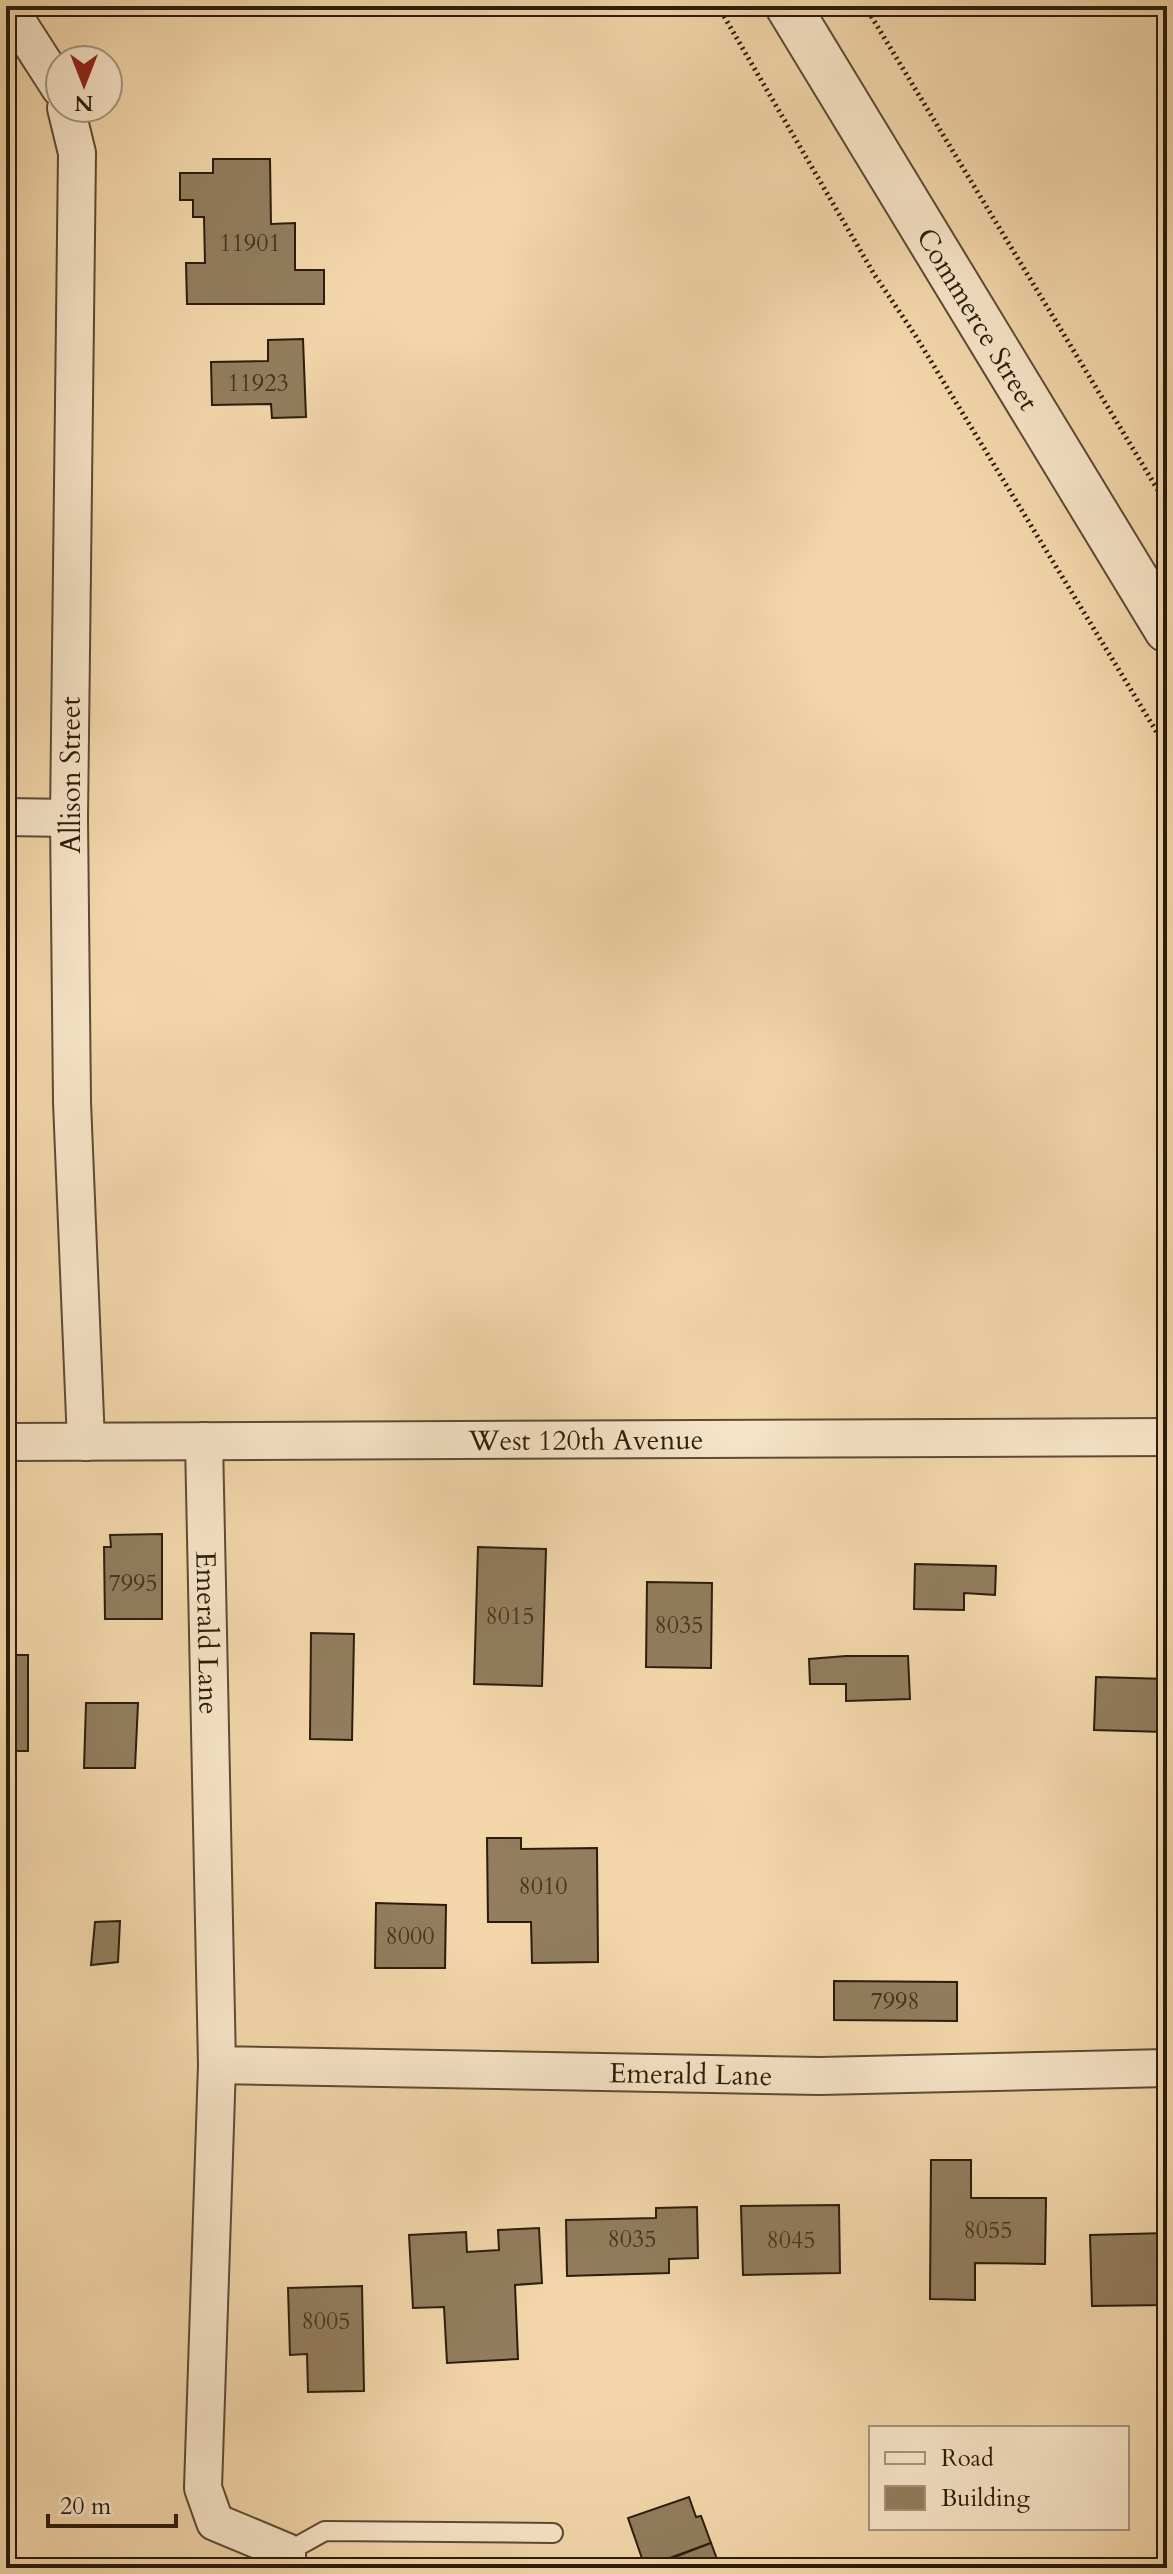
<svg xmlns="http://www.w3.org/2000/svg" width="1173" height="2574" viewBox="0 0 1173 2574" font-family="Cardo,serif">
	<rect width="100%" height="100%" fill="#f2d6aa"/>
	<filter id="stains"><feTurbulence type="fractalNoise" baseFrequency=".0025" numOctaves="4"/><feColorMatrix values="0 0 0 0 .2 0 0 0 0 .09 0 0 0 0 .02 0 0 0 .5 -.17"/></filter>
	<radialGradient id="worn" r=".72"><stop offset=".6" stop-color="#630" stop-opacity="0"/><stop offset="1" stop-color="#630" stop-opacity=".3"/></radialGradient>
	<g fill="#927d5e" stroke="#2b1d0c" stroke-width="2">
		<polygon points="213,159 270,159 271,224 295,223 295,270 324,270 324,304 187,304 186,263 205,263 204,217 193,217 193,200 180,200 180,173 213,173"/>
		<polygon points="303,339 306,417 272,418 271,404 212,405 211,362 268,361 268,340"/>
		<polygon points="162,1534 162,1619 105,1619 104,1547 111,1547 110,1535"/>
		<polygon points="478,1547 546,1549 542,1686 474,1684"/>
		<polygon points="915,1564 996,1566 995,1595 964,1593 964,1610 914,1609"/>
		<polygon points="647,1582 712,1583 711,1668 646,1667"/>
		<polygon points="311,1633 354,1634 352,1740 310,1739"/>
		<rect x="6" y="1655" width="22" height="96"/>
		<polygon points="846,1656 908,1656 910,1699 846,1701 846,1684 810,1684 809,1659"/>
		<polygon points="1096,1677 1167,1679 1165,1732 1094,1730"/>
		<polygon points="86,1703 138,1703 135,1768 84,1768"/>
		<polygon points="487,1838 521,1838 521,1849 597,1848 598,1962 532,1963 531,1922 488,1922"/>
		<polygon points="376,1903 446,1905 445,1968 375,1968"/>
		<polygon points="120,1921 118,1962 91,1965 95,1922"/>
		<polygon points="834,1981 957,1982 957,2021 834,2020"/>
		<polygon points="6,2100 8,2180 6,2180"/>
		<polygon points="931,2160 971,2160 971,2198 1046,2198 1045,2264 975,2263 975,2300 930,2299"/>
		<polygon points="839,2205 840,2273 743,2275 741,2206"/>
		<polygon points="697,2207 698,2258 669,2259 669,2273 567,2276 566,2220 656,2218 656,2208"/>
		<polygon points="539,2228 542,2283 515,2285 518,2359 447,2363 444,2307 413,2308 409,2235 466,2232 467,2252 499,2250 498,2230"/>
		<polygon points="1167,2233 1167,2305 1092,2306 1090,2235"/>
		<polygon points="362,2286 364,2391 308,2392 307,2354 290,2355 288,2288"/>
		<polygon points="689,2497 696,2517 701,2516 711,2543 645,2567 628,2518"/>
		<polygon points="711,2543 720,2567 718,2568 646,2568"/>
	</g>
	<g fill="none" stroke-linecap="round" stroke-linejoin="round">
		<g stroke="#5d4b34" stroke-width="22">
			<polyline id="service" points="287,2552 325,2531 553,2533"/>
		</g>
		<g stroke="#5d4b34" stroke-width="40">
			<g id="minor">
				<polyline points="6,25 15,18 60,88"/>
				<polyline points="66,108 77,153 69,818 72,1102 86,1442"/>
				<polyline points="6,817 69,818"/>
				<path id="s1" d="M204,1441L217,2065L820,2076L1167,2068"/>
				<path id="s2" d="M6,1442L1167,1437"/>
				<polyline points="217,2065 203,2488 215,2522 287,2552 287,2568"/>
			</g>
		</g>
		<g stroke="#5d4b34" stroke-width="48">
			<g id="tertiary">
				<path id="s3" d="M788,6L1167,630"/>
			</g>
		</g>
		<g stroke="#2b1d0c" stroke-width="5" stroke-dasharray="2 4" stroke-linecap="butt">
			<polyline points="718,6 874,274 915,335 1167,749"/>
			<polyline points="865,6 1167,505"/>
		</g>
		<use href="#service" stroke="#f7e4c8" stroke-width="18"/>
		<use href="#minor" stroke="#f7e4c8" stroke-width="36"/>
		<use href="#tertiary" stroke="#f7e4c8" stroke-width="44"/>
	</g>
	<g text-anchor="middle" stroke-width="8" stroke-linejoin="round" paint-order="stroke">
		<g font-size="24" fill="#453520">
			<text x="250" y="251">11901</text>
			<text x="258" y="391">11923</text>
			<text x="133" y="1591">7995</text>
			<text x="510" y="1624">8015</text>
			<text x="679" y="1633">8035</text>
			<text x="543" y="1894">8010</text>
			<text x="410" y="1944">8000</text>
			<text x="895" y="2009">7998</text>
			<text x="988" y="2238">8055</text>
			<text x="632" y="2247">8035</text>
			<text x="791" y="2248">8045</text>
			<text x="326" y="2329">8005</text>
		</g>
		<g font-size="28" fill="#2b1d0c" stroke="#f7e4c8">
			<text dy="10" stroke="none"><textPath href="#s3" startOffset="366">Commerce Street</textPath></text>
			<text transform="translate(70 775) rotate(-90)" y="10">Allison Street</text>
			<text dy="10" stroke="none"><textPath href="#s2" startOffset="580">West 120th Avenue</textPath></text>
			<text dy="10" stroke="none"><textPath href="#s1" startOffset="192">Emerald Lane</textPath></text>
			<text dy="10" stroke="none"><textPath href="#s1" startOffset="1098">Emerald Lane</textPath></text>
		</g>
	</g>
	<rect width="1173" height="2574" fill="none" stroke="#f2d6aa" stroke-width="32"/>
	<rect x="8" y="8" width="1157" height="2558" fill="none" stroke="#2b1d0c" stroke-width="4"/>
	<rect x="16" y="16" width="1141" height="2542" fill="none" stroke="#2b1d0c" stroke-width="2"/>
	<rect x="869" y="2426" width="260" height="104" fill="#f7e4c8" stroke="#a5947d" stroke-width="2"/>
	<rect x="885" y="2452" width="40" height="12" fill="#f7e4c8" stroke="#a5947d" stroke-width="2"/>
	<text x="941" y="2466" font-size="24" fill="#2b1d0c">Road</text>
	<rect x="885" y="2486" width="40" height="24" fill="#927d5e" stroke="#a5947d" stroke-width="2"/>
	<text x="941" y="2506" font-size="24" fill="#2b1d0c">Building</text>
	<g transform="translate(84 84) rotate(180)"><circle r="38" fill="#f7e4c8" stroke="#a5947d" stroke-width="2"/>
	<path d="M0-6L14 30L0 20L-14 30Z" fill="#8f2418"/>
	<text y="-12" font-size="22" font-weight="bold" text-anchor="middle" fill="#2b1d0c">N</text>
	</g>
	<path d="M48 2514v12h128v-12" fill="none" stroke="#2b1d0c" stroke-width="4"/>
	<text x="60" y="2514" font-size="24" fill="#2b1d0c" stroke="#f7e4c8" stroke-width="6" paint-order="stroke">20 m</text>
	<rect width="100%" height="100%" filter="url(#stains)"/>
	<rect width="100%" height="100%" fill="url(#worn)"/>
</svg>
